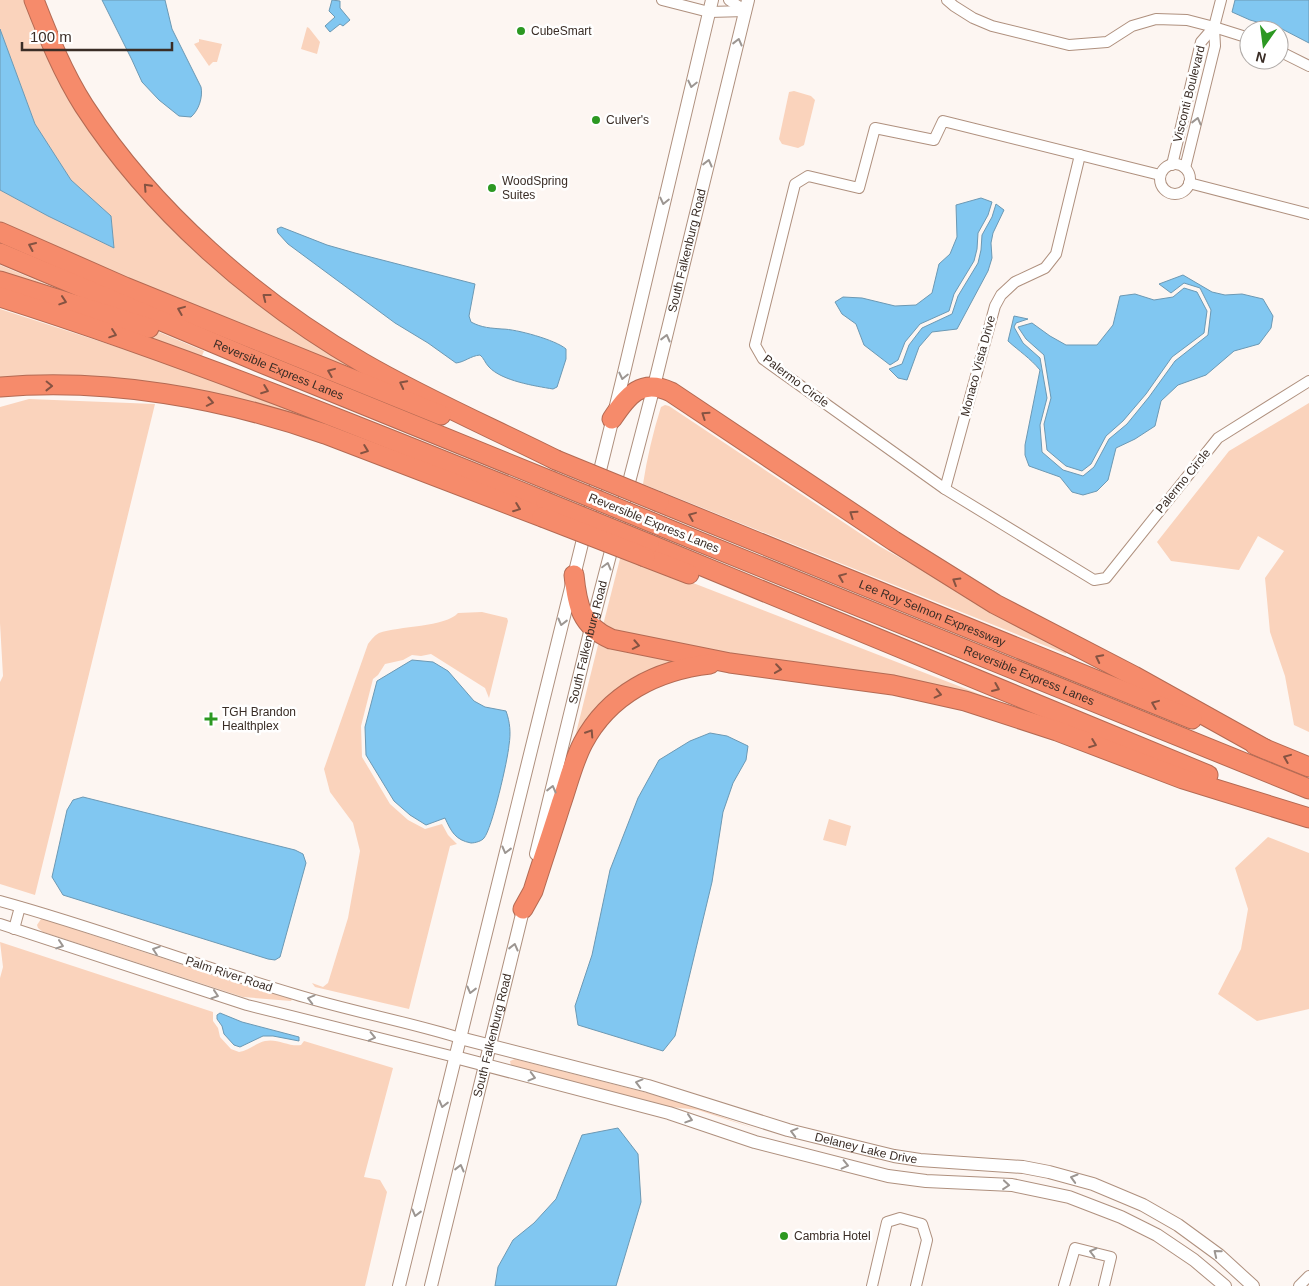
<svg xmlns="http://www.w3.org/2000/svg" width="1309" height="1286" viewBox="0 0 1309 1286" font-family="Helvetica,sans-serif">
	<rect width="100%" height="100%" fill="#fdf6f2"/>
	<g fill="#fad3bc">
		<polygon points="0,0 26,0 116,164 358,368 358,371 274,341 0,224 0,190 48,216 114,248 111,216 71,180 35,124 0,29"/>
		<polygon points="307,27 309,28 320,42 317,54 301,49"/>
		<polygon points="199,39 222,44 217,62 213,62 209,66 194,44 199,42"/>
		<polygon points="794,91 811,96 815,100 804,145 798,148 782,144 779,139 789,92"/>
		<polygon points="0,265 204,351 201,358 0,288"/>
		<polygon points="0,309 182,368 335,426 332,432 287,417 0,382"/>
		<polygon points="29,399 155,404 35,895 0,884 0,682 3,676 0,623 0,407"/>
		<polygon points="1309,403 1309,732 1294,725 1285,676 1270,632 1265,578 1284,551 1258,536 1239,570 1171,561 1157,542 1229,451"/>
		<path d="M665,405L669,406L879,546L1067,651L1066,654L643,484C647,458 653,432 661,407Z"/>
		<polygon points="621,555 1005,704 1004,707 602,629"/>
		<path d="M482,612L507,618L508,621L489,698L485,688L431,654L421,656L412,655L403,660L385,664L378,675L373,679L361,726L362,757L390,804L408,820L425,829L442,824L448,835L457,844L450,846L409,1009L315,987L312,983L323,987L328,983L348,918L360,851L353,823L330,792L324,769L368,644C371,640 375,635 379,633C398,626 446,627 458,613Z"/>
		<polygon points="600,642 691,658 649,675 568,765 598,645"/>
		<polygon points="829,819 851,826 846,846 823,840"/>
		<polygon points="1268,837 1309,853 1309,1009 1257,1021 1218,994 1241,949 1248,909 1235,868"/>
		<polygon points="41,919 47,920 231,981 292,999 291,1001 243,997 43,932 38,928 37,925"/>
		<path d="M0,942L213,1012V1021L218,1028L220,1037L231,1049L239,1052C248,1051 256,1043 265,1041C277,1038 289,1047 301,1045L304,1041L393,1068L364,1177L380,1180L387,1192L365,1286H0V978L3,967Z"/>
		<polygon points="515,1059 671,1099 759,1130 698,1110 671,1107 511,1066 510,1061"/>
	</g>
	<g fill="#81c7f1" stroke="#6c99b4">
		<path d="M102,0H165L172,29L201,87C203,97 199,110 191,117L179,116L159,100L142,82L132,60Z"/>
		<polygon points="332,0 340,1 340,8 350,20 343,26 340,24 330,32 325,26 335,17 329,11"/>
		<polygon points="1235,0 1309,0 1309,43 1282,29 1250,20 1232,12"/>
		<polygon points="0,29 35,124 71,180 111,216 114,248 48,216 0,190"/>
		<polygon points="981,198 992,202 988,215 978,233 977,249 974,261 954,294 949,311 920,324 905,342 898,360 890,365 864,345 856,324 842,314 835,302 843,297 862,298 895,306 916,305 932,293 939,264 950,254 957,237 956,205"/>
		<polygon points="996,204 1004,210 993,233 991,243 992,258 988,271 957,329 932,332 919,347 907,380 898,378 889,369 902,364 909,345 922,328 952,314 958,296 978,263 981,250 982,235 992,217"/>
		<path d="M281,227L327,245L355,253L475,284L469,316L471,322C482,328 491,328 502,329C516,329 556,340 566,349V359L557,387L553,389C535,386 502,381 489,367C485,363 484,358 480,355C470,356 465,362 456,363L428,343L395,323L288,244L278,233L277,229Z"/>
		<path d="M1183,275L1212,292L1225,295L1242,294L1263,299L1273,316L1271,328L1259,344L1234,351L1206,375L1178,385L1161,401L1155,426L1135,439L1116,448L1108,480L1097,491L1083,495L1072,492L1060,477L1029,466L1025,455V445L1040,370C1030,358 1019,351 1008,341L1014,316L1028,319L1016,323L1014,327L1023,343L1040,358L1047,398L1040,425L1042,452L1063,470L1083,476L1094,467L1109,439L1127,424L1149,397L1175,361L1208,335L1211,310L1200,288L1184,283L1171,293L1159,284Z"/>
		<polygon points="1184,288 1197,292 1207,311 1204,333 1172,357 1146,394 1123,421 1106,436 1091,464 1082,471 1066,466 1047,450 1044,424 1051,398 1044,355 1026,339 1018,327 1032,323 1050,336 1066,345 1097,345 1113,325 1120,296 1135,294 1154,300 1173,297"/>
		<path d="M412,660L433,662L448,671L474,701L485,707L506,711C510,722 511,733 509,745C508,759 492,829 484,838C482,841 475,843 471,843C455,840 451,831 445,818L426,825L410,815L394,801L366,755L365,727L377,681Z"/>
		<polygon points="710,733 727,736 748,746 746,760 733,783 723,812 712,882 675,1036 663,1051 578,1025 575,1006 592,955 610,870 638,798 659,760 690,741"/>
		<polygon points="83,797 295,850 303,854 306,863 280,957 275,960 268,959 63,895 52,877 67,810 73,800"/>
		<polygon points="220,1013 242,1022 299,1037 299,1041 273,1036 263,1036 240,1047 234,1045 224,1034 222,1026 217,1019 217,1015"/>
		<polygon points="618,1128 638,1154 641,1202 616,1286 495,1286 498,1267 513,1240 534,1223 556,1199 582,1135"/>
	</g>
	<g fill="none" stroke-linecap="round" stroke-linejoin="round">
		<g stroke="#af907e" stroke-width="12">
			<g id="minor">
				<polyline points="662,0 709,12 746,11"/>
				<polyline points="729,0 746,11"/>
				<polyline points="947,0 954,6 973,18 992,26 1069,45 1107,42 1132,26 1156,19 1187,20 1214,27 1249,38"/>
				<polyline points="1279,51 1309,66"/>
				<circle cx="1175" cy="179" r="15"/>
				<polyline points="1172,165 1201,42 1214,27"/>
				<polyline points="1185,168 1215,46 1214,27 1221,0"/>
				<polyline points="1160,175 943,121 934,140 875,128 859,188 808,176 795,184 755,345 763,359 945,489 1094,580 1106,578 1218,438 1309,381"/>
				<polyline points="1189,183 1309,214"/>
				<polyline points="945,489 995,306 1001,295 1015,282 1045,268 1056,254 1080,155"/>
				<path d="M0,901C99,928 195,965 294,994C349,1011 405,1021 460,1038"/>
				<polyline points="0,924 247,1005 455,1057"/>
				<polyline points="14,929 20,907"/>
				<polyline points="872,1286 887,1222 900,1218 922,1224 927,1240 916,1286"/>
				<polyline points="1064,1286 1075,1248 1111,1257 1104,1286"/>
				<polyline points="1299,1286 1309,1276"/>
			</g>
		</g>
		<g stroke="#af907e" stroke-width="14">
			<g id="tertiary">
				<path id="s1" d="M536,854L591,628L654,386L748,0"/>
				<path id="s2" d="M460,1038L648,1086L788,1130L894,1156L920,1160L1023,1167L1049,1172L1093,1184L1143,1205L1178,1225L1219,1255L1253,1286"/>
				<polyline points="455,1057 669,1113 755,1142 888,1176 926,1181 1012,1185 1069,1197 1121,1217 1157,1235 1194,1260 1225,1286"/>
				<polyline points="399,1286 622,381 712,0"/>
				<path id="s3" d="M431,1286L525,902"/>
			</g>
		</g>
		<g stroke="#b46a53" stroke-width="21">
			<g id="motorway">
				<path d="M34,0C48,36 63,73 84,106C153,212 255,300 363,363C425,399 492,428 556,460"/>
				<polyline points="0,232 125,287 441,415"/>
				<path id="s4" d="M0,253L259,362L551,481"/>
				<polyline points="0,281 149,328"/>
				<path d="M0,297C186,356 366,429 546,502"/>
				<path d="M0,387C109,378 222,398 325,434L542,517"/>
				<path d="M612,419C628,395 641,378 671,392L894,541L995,604L1134,676L1265,749"/>
				<path id="s5" d="M659,502L1192,719"/>
				<path id="s6" d="M663,527L1309,789"/>
				<polyline points="649,544 1208,775"/>
				<polyline points="645,557 689,574"/>
				<path d="M574,575C577,605 581,626 611,639L730,663L893,685L965,701L1057,731L1183,779L1309,818"/>
				<polyline points="1255,745 1309,767"/>
				<path d="M523,909L533,891C542,862 552,833 561,804C568,784 573,762 583,743C609,694 657,670 710,664"/>
			</g>
		</g>
		<use href="#minor" stroke="#fff" stroke-width="10"/>
		<use href="#tertiary" stroke="#fff" stroke-width="12"/>
		<use href="#motorway" stroke="#f68b6b" stroke-width="19"/>
		<g stroke="#b46a53" stroke-width="21" stroke-linecap="butt">
			<g id="motorway-bridge">
				<polyline points="556,460 659,502"/>
				<polyline points="551,481 663,527"/>
				<polyline points="546,502 649,544"/>
				<polyline points="542,517 645,557"/>
			</g>
		</g>
		<use href="#motorway-bridge" stroke="#f68b6b" stroke-width="19"/>
	</g>
	<defs><path id="oneway-chevron" d="M-2-3.5L2.5 0L-2 3.5" fill="none" stroke-width="1.6" stroke-linecap="round" stroke-linejoin="round" transform="scale(1.25)"/></defs>
	<g stroke="#9c9692">
		<use href="#oneway-chevron" transform="translate(738 42) rotate(-76)"/>
		<use href="#oneway-chevron" transform="translate(692 84) rotate(103)"/>
		<use href="#oneway-chevron" transform="translate(1197 121) rotate(-76)"/>
		<use href="#oneway-chevron" transform="translate(708 163) rotate(-76)"/>
		<use href="#oneway-chevron" transform="translate(664 201) rotate(103)"/>
		<use href="#oneway-chevron" transform="translate(666 338) rotate(-76)"/>
		<use href="#oneway-chevron" transform="translate(623 376) rotate(103)"/>
		<use href="#oneway-chevron" transform="translate(607 566) rotate(-75)"/>
		<use href="#oneway-chevron" transform="translate(562 622) rotate(104)"/>
		<use href="#oneway-chevron" transform="translate(552 789) rotate(-76)"/>
		<use href="#oneway-chevron" transform="translate(506 850) rotate(104)"/>
		<use href="#oneway-chevron" transform="translate(60 945) rotate(18)"/>
		<use href="#oneway-chevron" transform="translate(514 947) rotate(-76)"/>
		<use href="#oneway-chevron" transform="translate(156 950) rotate(-161)"/>
		<use href="#oneway-chevron" transform="translate(471 990) rotate(104)"/>
		<use href="#oneway-chevron" transform="translate(215 995) rotate(18)"/>
		<use href="#oneway-chevron" transform="translate(311 999) rotate(-165)"/>
		<use href="#oneway-chevron" transform="translate(372 1037) rotate(13)"/>
		<use href="#oneway-chevron" transform="translate(532 1077) rotate(15)"/>
		<use href="#oneway-chevron" transform="translate(639 1083) rotate(-165)"/>
		<use href="#oneway-chevron" transform="translate(443 1104) rotate(104)"/>
		<use href="#oneway-chevron" transform="translate(689 1119) rotate(18)"/>
		<use href="#oneway-chevron" transform="translate(794 1132) rotate(-165)"/>
		<use href="#oneway-chevron" transform="translate(845 1165) rotate(13)"/>
		<use href="#oneway-chevron" transform="translate(460 1168) rotate(-76)"/>
		<use href="#oneway-chevron" transform="translate(1074 1178) rotate(-164)"/>
		<use href="#oneway-chevron" transform="translate(1006 1185) rotate(5)"/>
		<use href="#oneway-chevron" transform="translate(416 1213) rotate(104)"/>
		<use href="#oneway-chevron" transform="translate(1093 1252) rotate(-166)"/>
		<use href="#oneway-chevron" transform="translate(1217 1253) rotate(-141)"/>
	</g>
	<g stroke="#855342">
		<use href="#oneway-chevron" transform="translate(147 187) rotate(-133)"/>
		<use href="#oneway-chevron" transform="translate(32 246) rotate(-156)"/>
		<use href="#oneway-chevron" transform="translate(266 297) rotate(-142)"/>
		<use href="#oneway-chevron" transform="translate(63 301) rotate(18)"/>
		<use href="#oneway-chevron" transform="translate(181 310) rotate(-158)"/>
		<use href="#oneway-chevron" transform="translate(113 334) rotate(19)"/>
		<use href="#oneway-chevron" transform="translate(331 372) rotate(-158)"/>
		<use href="#oneway-chevron" transform="translate(403 384) rotate(-153)"/>
		<use href="#oneway-chevron" transform="translate(49 386) rotate(1)"/>
		<use href="#oneway-chevron" transform="translate(265 390) rotate(21)"/>
		<use href="#oneway-chevron" transform="translate(210 402) rotate(11)"/>
		<use href="#oneway-chevron" transform="translate(705 415) rotate(-146)"/>
		<use href="#oneway-chevron" transform="translate(365 450) rotate(21)"/>
		<use href="#oneway-chevron" transform="translate(517 508) rotate(21)"/>
		<use href="#oneway-chevron" transform="translate(853 514) rotate(-146)"/>
		<use href="#oneway-chevron" transform="translate(692 516) rotate(-158)"/>
		<use href="#oneway-chevron" transform="translate(842 577) rotate(-158)"/>
		<use href="#oneway-chevron" transform="translate(956 581) rotate(-149)"/>
		<use href="#oneway-chevron" transform="translate(636 645) rotate(11)"/>
		<use href="#oneway-chevron" transform="translate(1099 658) rotate(-153)"/>
		<use href="#oneway-chevron" transform="translate(778 669) rotate(8)"/>
		<use href="#oneway-chevron" transform="translate(996 688) rotate(23)"/>
		<use href="#oneway-chevron" transform="translate(938 694) rotate(13)"/>
		<use href="#oneway-chevron" transform="translate(1155 704) rotate(-158)"/>
		<use href="#oneway-chevron" transform="translate(590 733) rotate(-57)"/>
		<use href="#oneway-chevron" transform="translate(1093 744) rotate(21)"/>
		<use href="#oneway-chevron" transform="translate(1287 758) rotate(-158)"/>
	</g>
	<g fill="#2c9822" stroke="#fff" stroke-width="2">
		<circle cx="521" cy="31" r="5"/>
		<circle cx="596" cy="120" r="5"/>
		<circle cx="492" cy="188" r="5"/>
		<path d="M208.5 711.5h5v5h5v5h-5v5h-5v-5h-5v-5h5z"/>
		<circle cx="784" cy="1236" r="5"/>
	</g>
	<g text-anchor="middle" stroke-width="5" stroke-linejoin="round" paint-order="stroke">
		<g font-size="12" fill="#3a2d26" stroke="#fff" text-anchor="start">
			<text x="531" y="35">CubeSmart</text>
			<text x="606" y="124">Culver's</text>
			<text x="502" y="185">WoodSpring<tspan x="502" dy="14">Suites</tspan></text>
			<text x="222" y="716">TGH Brandon<tspan x="222" dy="14">Healthplex</tspan></text>
			<text x="794" y="1240">Cambria Hotel</text>
		</g>
		<g font-size="12" fill="#3a2d26" stroke="#fff">
			<text transform="translate(1189 94) rotate(-76)" y="4">Visconti Boulevard</text>
			<text dy="4" stroke="none"><textPath href="#s1" startOffset="622">South Falkenburg Road</textPath></text>
			<text transform="translate(978 366) rotate(-75)" y="4">Monaco Vista Drive</text>
			<text dy="4" stroke="none"><textPath href="#s4" startOffset="302">Reversible Express Lanes</textPath></text>
			<text transform="translate(796 381) rotate(37)" y="4">Palermo Circle</text>
			<text transform="translate(1183 481) rotate(-51)" y="4">Palermo Circle</text>
			<text transform="translate(654 523) rotate(22)" y="4">Reversible Express Lanes</text>
			<text dy="4" stroke="none"><textPath href="#s5" startOffset="295">Lee Roy Selmon Expressway</textPath></text>
			<text dy="4" stroke="none"><textPath href="#s1" startOffset="218">South Falkenburg Road</textPath></text>
			<text dy="4" stroke="none"><textPath href="#s6" startOffset="395">Reversible Express Lanes</textPath></text>
			<text transform="translate(229 974) rotate(18)" y="4">Palm River Road</text>
			<text dy="4" stroke="none"><textPath href="#s3" startOffset="258">South Falkenburg Road</textPath></text>
			<text dy="4" stroke="none"><textPath href="#s2" startOffset="421">Delaney Lake Drive</textPath></text>
		</g>
	</g>
	<g transform="translate(1264 45) rotate(194)"><circle r="24" fill="#ffffff" stroke="#b0aba8"/>
	<path d="M0-4L9 19L0 12L-9 19Z" fill="#2c9822"/>
	<text y="-8" font-size="14" font-weight="bold" text-anchor="middle" fill="#3a2d26">N</text>
	</g>
	<path d="M22 42v8h150v-8" fill="none" stroke="#3a2d26" stroke-width="2.5"/>
	<text x="30" y="42" font-size="15" fill="#3a2d26" stroke="#ffffff" stroke-width="4" paint-order="stroke">100 m</text>
</svg>
